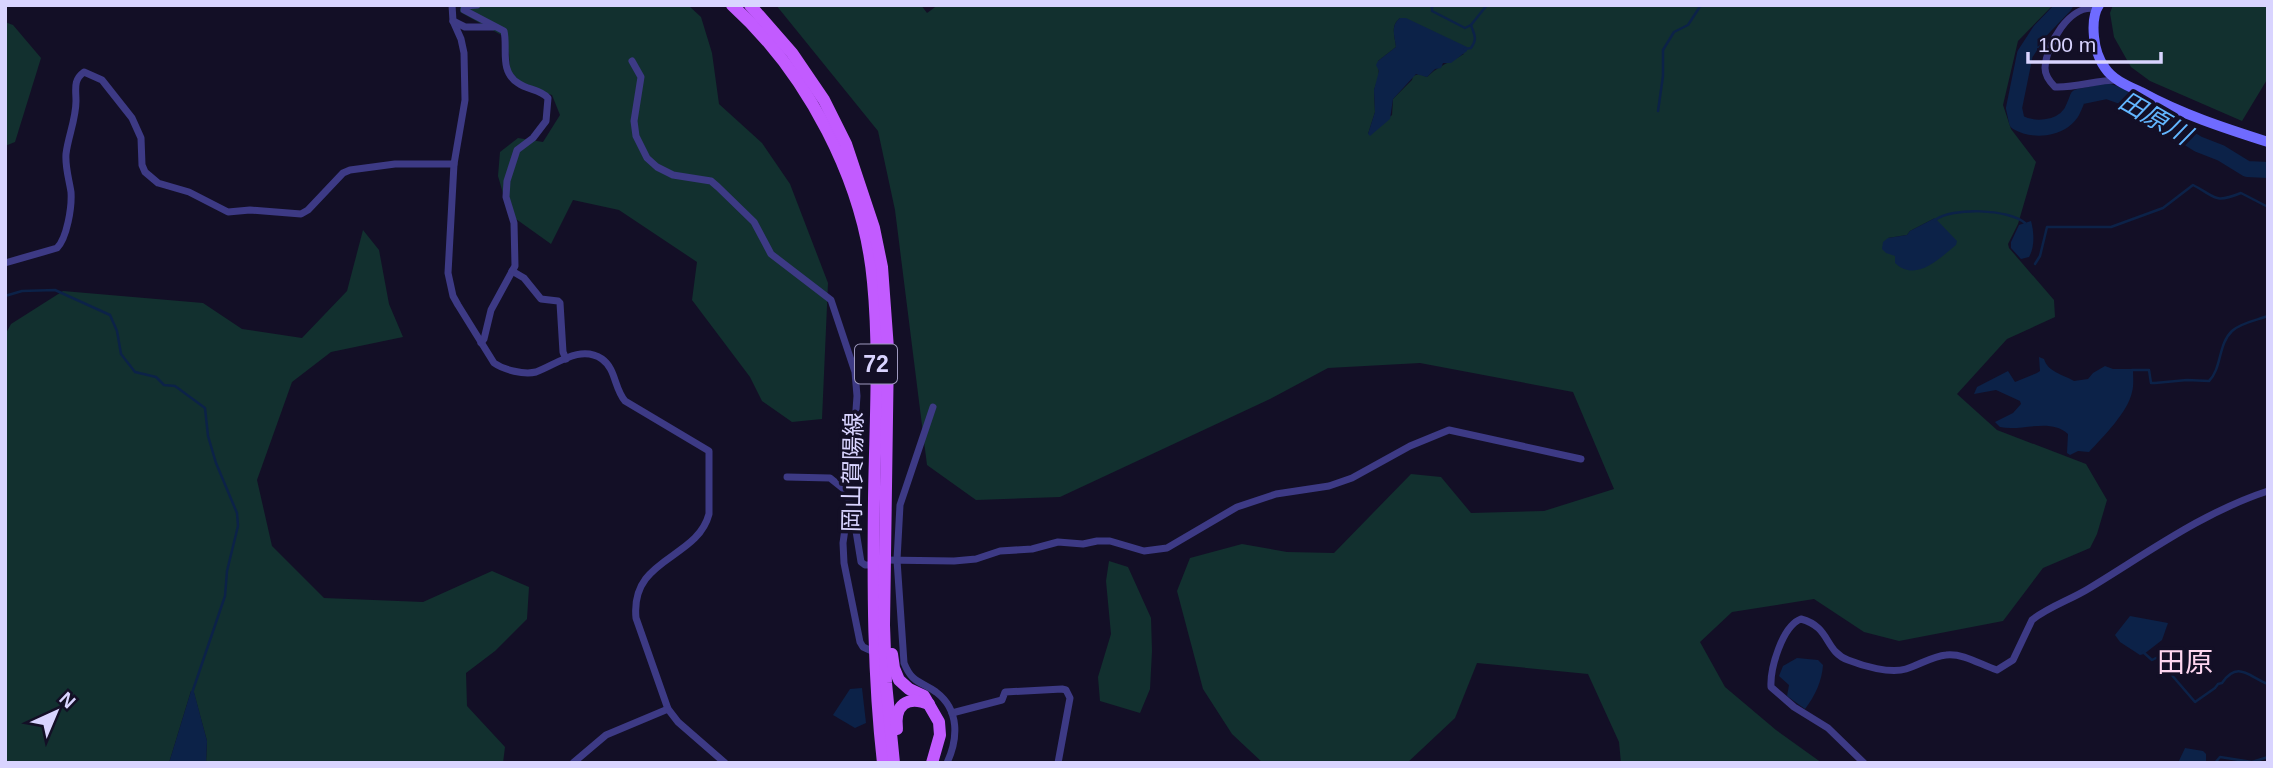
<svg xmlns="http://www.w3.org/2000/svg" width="2273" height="768" viewBox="0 0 2273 768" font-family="Arial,'Noto Sans JP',sans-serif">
	<rect width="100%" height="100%" fill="#130f26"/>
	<g fill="#12302f" fill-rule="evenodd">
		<polygon points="460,5 688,5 701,17 712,53 719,104 762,143 790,184 828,283 822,419 792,422 762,401 750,377 692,300 697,262 619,210 573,200 551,244 509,214 498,176 500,152 518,138 543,142 560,115 552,95 525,87 510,71 509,54 503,36 460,12"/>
		<path d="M776,5H921L927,13L938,5H2053L2018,41L2003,105L2011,129L2036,162L2018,224L2008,244L2009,248L2054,300L2055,317L2007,339L1957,394L1997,430L2086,464L2107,500L2097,534L2090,548L2043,568L2003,621L1899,641L1864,632L1814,599L1732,612L1700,642L1725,687L1776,730L1822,763H1621L1619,742L1588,674L1477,663L1455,718L1407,763H1263L1232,734L1203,689L1177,591L1190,558L1242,544L1287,552L1334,553L1411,474L1441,477L1471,513L1544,511L1614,489L1573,392L1420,363L1328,368L1270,399L1060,497L976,500L927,465L895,210L878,131ZM1400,18L1464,54C1449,63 1441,64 1427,77L1419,74L1413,76L1412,80L1393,99L1392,115L1368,134L1375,112L1374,90L1379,76L1378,61L1396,47C1395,36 1390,26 1400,18ZM1935,218L1896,259L1888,238L1907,235L1910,231Z"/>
		<polygon points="2113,5 2268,5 2268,78 2242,121 2150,81 2131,67 2114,37 2110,13"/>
		<polygon points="5,22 13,25 41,58 15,142 5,146"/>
		<polygon points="363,230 379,250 389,304 403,337 331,352 292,382 257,480 272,546 324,598 423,602 492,571 529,587 527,619 495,651 466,673 467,706 505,747 503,763 206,763 207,741 194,693 191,691 169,763 5,763 5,335 11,324 63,291 203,303 242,329 302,338 347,291"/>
		<polygon points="1109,561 1128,567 1151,618 1152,651 1150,689 1140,713 1100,701 1098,677 1111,634 1106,581"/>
	</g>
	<g fill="#0c2248">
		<path d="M1400,18H1406L1467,47V51L1451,63H1443L1441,68L1435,69L1427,77L1416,74L1393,99L1390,119L1370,136L1368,134L1375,112L1374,90L1379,71L1376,65L1378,61L1396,47C1395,36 1390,26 1400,18Z"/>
		<path d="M1935,218L1957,241L1956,245C1940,258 1916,283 1895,263V256L1886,253L1882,249L1883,242L1888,238L1907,235L1910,231Z"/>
		<path d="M2031,221C2034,232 2035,247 2029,257L2021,259L2011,248V242L2019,225Z"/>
		<path d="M2039,357L2044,359C2048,372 2062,374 2074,381L2088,379L2093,373L2105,366L2113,369H2133C2133,377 2134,385 2132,392C2128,412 2103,437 2089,452L2078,451L2070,455L2067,453L2068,434C2050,417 2022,432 2000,427L1995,422L2013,413L2021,404L2020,401L1996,390L1974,394L1977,387L2008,371L2015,382L2037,373L2040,371Z"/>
		<polygon points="2130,616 2168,623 2162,640 2144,654 2140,655 2120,642 2115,635"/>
		<path d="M1797,658L1818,660L1823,665C1822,681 1815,696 1805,709L1787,696L1789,685L1779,676L1783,666Z"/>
		<polygon points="862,688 866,723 855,728 833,715 850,689"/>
		<polygon points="191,691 194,692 207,741 206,763 169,763"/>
		<polygon points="2185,748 2203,751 2206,754 2206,763 2178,763"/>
	</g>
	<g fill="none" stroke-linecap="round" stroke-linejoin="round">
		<g stroke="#0c2248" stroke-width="2.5">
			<polyline points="1432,5 1432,11 1465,28 1471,25"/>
			<path d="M1465,49L1471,48C1478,38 1474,35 1471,25L1487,5"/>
			<polyline points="1658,111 1663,76 1663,50 1674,32 1688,25 1701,5"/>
			<path d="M1935,220C1952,207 2009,209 2025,223"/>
			<path d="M2035,264L2040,256L2047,227H2111L2163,208L2193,185C2217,197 2213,204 2241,193L2268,207"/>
			<polyline points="5,296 22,291 55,290 110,315 117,331 121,354 135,372 156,377 164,385 175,386 205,408 208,436 216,463 237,513 238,526 227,571 225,596 192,693"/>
			<path d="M2132,370H2149L2151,383H2155L2187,380L2209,381C2222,368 2218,344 2232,331C2240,323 2257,320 2268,316"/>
			<path d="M2143,652L2152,660L2166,653L2167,654L2164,666L2195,702L2215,688L2218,684L2222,683C2238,660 2249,677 2268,684"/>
			<polyline points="2215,763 2220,757 2252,762 2268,757"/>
		</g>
		<path stroke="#0c2248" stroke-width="16" d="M2065,5L2040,31L2025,54L2014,108L2017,122C2033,131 2059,130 2071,113C2074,108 2076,102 2078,97L2107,91L2124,97L2143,112L2163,122L2198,144L2221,153L2247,169L2268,170"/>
		<g stroke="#3d3a85" stroke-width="7">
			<path d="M452,5L453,21L461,39L464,53L465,100L454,164L448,273L453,296L458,305L494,363C504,370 524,375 536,372C556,365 580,344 602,359C616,369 614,388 625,401L709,451V514C697,560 630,557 636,618L668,709L678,722L725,763"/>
			<path d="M477,5L465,6L464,10L504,31C508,48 499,71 518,83C527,90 540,89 548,98L546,121L533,138L517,150L507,181L506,197L514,223L515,266L491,310L484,339L481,343"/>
			<path d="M2095,6L2096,9C2070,3 2046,45 2045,68C2045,76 2050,82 2055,87C2076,88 2096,80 2117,80"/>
			<polyline points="453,21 465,27 493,27"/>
			<polyline points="632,61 641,77 634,121 636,136 647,158 657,167 673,175 711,181 718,187 754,222 771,254 831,300 855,372 857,396 850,494 843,543 844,563 860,642 863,647 874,652"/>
			<path d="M5,263L57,248C67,238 72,207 71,192C69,179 65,167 66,154C68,137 76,119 76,101C76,89 73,80 84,72L102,80L132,118L141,138L142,165L145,172L158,183L189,192L228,212L250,210L301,214L308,210L343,173L350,170L395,164H454"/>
			<polyline points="512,271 524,278 541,299 558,301 560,303 563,352 566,359"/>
			<path d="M933,407L900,505L897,560L904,663C912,683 920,681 936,692C960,710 958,739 947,763"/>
			<polyline points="787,477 830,478 850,494 861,562 865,565 873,565"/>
			<polyline points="884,560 954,561 976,559 1000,551 1032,549 1058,542 1083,544 1097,541 1110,541 1144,551 1167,548 1237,507 1276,494 1329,486 1352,478 1410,446 1449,430 1581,459"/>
			<polyline points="952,713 1002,700 1005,692 1062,689 1066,690 1070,698 1058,763"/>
			<polyline points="573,763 606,735 668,709"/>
			<path d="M1864,763L1828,728L1794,707L1771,687C1770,669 1782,626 1801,619C1831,627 1824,651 1848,660C1863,666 1890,674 1906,669C1919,665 1933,656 1946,655C1964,653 1981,665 1997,670L2013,660L2032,620C2048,607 2070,600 2088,589C2146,554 2203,512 2268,491"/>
		</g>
		<path stroke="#6f6bff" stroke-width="10" d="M2099,5C2093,14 2093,27 2094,37C2095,47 2099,60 2105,68C2113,80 2128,86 2141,92C2181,114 2224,128 2268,142"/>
		<g stroke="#c25bff" stroke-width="12">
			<path d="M732,5C807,73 864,181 873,282C880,354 875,427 874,499C873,587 873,675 883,763"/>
			<polyline points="750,5 792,53 824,100 846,144 874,228 882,267 888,349 884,625 886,683 894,763"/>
			<polyline points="892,654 894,668 899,680 909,689 924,696 939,722 940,735 932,763"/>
			<path d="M897,729C894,705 907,695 929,704"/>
		</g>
	</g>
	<g text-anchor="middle" stroke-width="7" stroke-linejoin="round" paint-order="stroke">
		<rect fill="#130f26" stroke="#9e99be" stroke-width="2" x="855" y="344.5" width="42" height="39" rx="5"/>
		<g font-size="23" font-weight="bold" fill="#d9d4ff">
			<text x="876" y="372">72</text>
		</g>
		<g font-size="24" fill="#d9d4ff" stroke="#130f26">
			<text transform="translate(853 472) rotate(-89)" y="8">岡山賀陽線</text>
		</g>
		<g font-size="26" font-style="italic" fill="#62b6ff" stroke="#130f26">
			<text transform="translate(2155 118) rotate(30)" y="9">田原川</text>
		</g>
		<g font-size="28" fill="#ffd6f0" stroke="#130f26">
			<text x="2185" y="672">田原</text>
		</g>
	</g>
	<rect width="2273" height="768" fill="none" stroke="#d9d4ff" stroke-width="14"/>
	<g transform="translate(56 712) rotate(44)" stroke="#130f26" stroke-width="5" paint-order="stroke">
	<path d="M0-5L12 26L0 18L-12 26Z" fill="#d9d4ff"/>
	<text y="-10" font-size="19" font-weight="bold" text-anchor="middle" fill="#d9d4ff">N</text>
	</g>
	<path d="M2028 52v10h133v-10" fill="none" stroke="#d9d4ff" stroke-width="3.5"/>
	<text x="2038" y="52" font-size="21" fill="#d9d4ff" stroke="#130f26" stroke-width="5" paint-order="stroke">100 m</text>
</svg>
